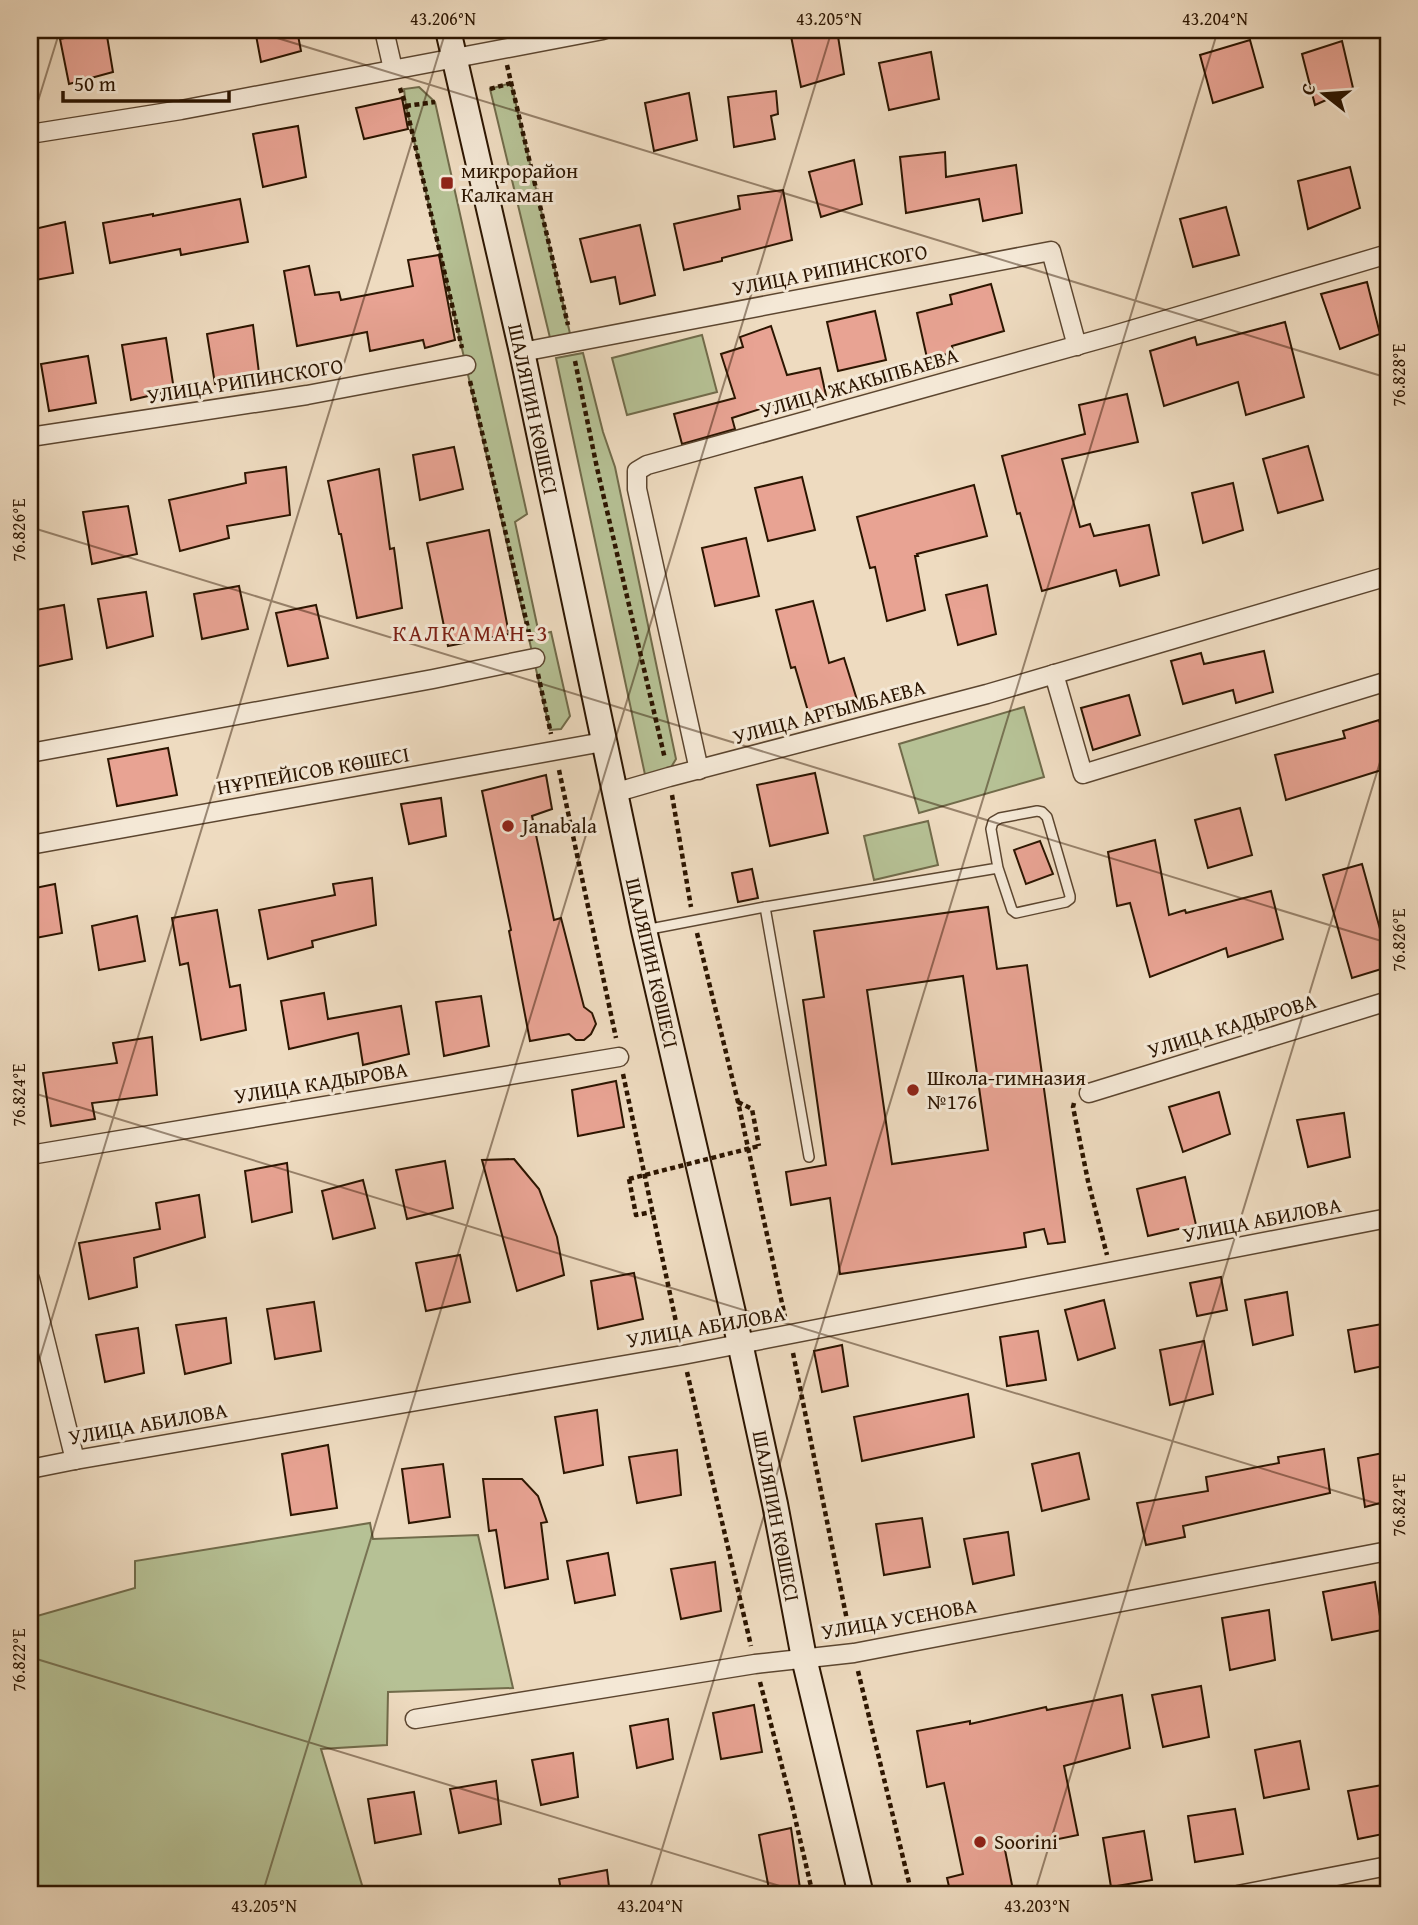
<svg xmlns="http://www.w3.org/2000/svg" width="1418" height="1925" viewBox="0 0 1418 1925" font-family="'Gentium Book Plus',serif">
	<rect width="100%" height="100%" fill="#eedbc0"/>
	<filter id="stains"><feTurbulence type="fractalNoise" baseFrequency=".00286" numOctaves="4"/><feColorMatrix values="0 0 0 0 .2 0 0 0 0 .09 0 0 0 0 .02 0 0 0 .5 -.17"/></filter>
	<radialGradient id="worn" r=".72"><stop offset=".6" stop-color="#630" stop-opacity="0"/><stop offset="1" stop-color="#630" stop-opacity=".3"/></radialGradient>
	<g fill="#b6c195" stroke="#716b4a" stroke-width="2">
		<polygon points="511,83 572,342 552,346 490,89"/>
		<polygon points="419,87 435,102 527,514 515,522 539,634 551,632 570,716 561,729 550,730 406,106 404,89"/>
		<polygon points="702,335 717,392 627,415 612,358"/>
		<polygon points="583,353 603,432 615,467 676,759 664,779 647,784 556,358"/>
		<polygon points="1024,707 1044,777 919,813 899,744"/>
		<polygon points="928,821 938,865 874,880 864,836"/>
		<polygon points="370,1523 373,1539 478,1535 513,1688 388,1692 387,1745 321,1749 365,1895 30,1895 30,1618 135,1588 135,1561"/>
	</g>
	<g fill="#e8a393" stroke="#2c1500" stroke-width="2" fill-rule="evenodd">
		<polygon points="100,30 106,30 113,72 69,84 60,39"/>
		<polygon points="255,30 297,30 301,51 261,62"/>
		<polygon points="821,30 837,30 844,74 801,87 791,36"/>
		<polygon points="1250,40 1263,87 1213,103 1200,55"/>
		<polygon points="1342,41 1353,88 1315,105 1302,54"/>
		<polygon points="931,52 939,99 889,110 879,63"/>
		<polygon points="776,91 778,114 771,116 775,139 734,147 728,97"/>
		<polygon points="689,93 697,140 654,151 645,103"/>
		<polygon points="402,98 408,129 364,139 356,108"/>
		<polygon points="298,126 306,177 263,187 253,134"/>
		<polygon points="945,152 946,177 1016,165 1022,213 983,221 979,199 906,213 900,157"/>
		<polygon points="854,160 862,204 821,217 809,172"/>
		<polygon points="1350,167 1360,208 1308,229 1298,181"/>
		<polygon points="783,190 792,240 722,258 722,261 684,270 674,224 740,209 738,196"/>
		<polygon points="240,199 248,242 181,255 180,249 110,263 103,223 153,214 153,216"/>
		<polygon points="1226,207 1239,255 1193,267 1180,219"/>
		<polygon points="65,222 73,273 30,281 30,230"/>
		<polygon points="640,225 655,295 620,304 615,277 591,282 580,239"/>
		<polygon points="439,255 455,340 425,348 423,340 370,351 367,332 297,346 284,271 309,266 315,295 339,292 341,300 413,286 408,260"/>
		<polygon points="1367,282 1380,334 1340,349 1321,294"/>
		<polygon points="991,284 1004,331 952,346 953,353 927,358 917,313 952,304 950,295"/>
		<polygon points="875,311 886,360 838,371 827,322"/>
		<polygon points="1285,322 1304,397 1246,415 1238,382 1164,406 1150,351 1195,337 1197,345"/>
		<polygon points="253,325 259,373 215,384 207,334"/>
		<polygon points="771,326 787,375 820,368 827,400 801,406 798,397 732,418 735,429 682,444 674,414 735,398 721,354 743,347 740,337"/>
		<polygon points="166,338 174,390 131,400 122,345"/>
		<polygon points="88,356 96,403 49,411 41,364"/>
		<polygon points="1127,394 1138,442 1062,459 1080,527 1090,524 1094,536 1149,525 1159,575 1120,586 1116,570 1042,591 1020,513 1017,514 1002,456 1085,434 1079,405"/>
		<polygon points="1308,446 1323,500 1278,513 1263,459"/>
		<polygon points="454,447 463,489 420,500 413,455"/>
		<polygon points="286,467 290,515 227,526 229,538 180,551 169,500 246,483 245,473"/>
		<polygon points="379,469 390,549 394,548 402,608 357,618 341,534 339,534 328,481"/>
		<polygon points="802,477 815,530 768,541 755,488"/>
		<polygon points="1233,483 1243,530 1203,543 1192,493"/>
		<polygon points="974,485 987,536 917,554 918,556 915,556 925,610 887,621 875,567 870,568 857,517"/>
		<polygon points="128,506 137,554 92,564 83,512"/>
		<polygon points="489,530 509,634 448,646 427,543"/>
		<polygon points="746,538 759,596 715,606 702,548"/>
		<polygon points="987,585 996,634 958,645 946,595"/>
		<polygon points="239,586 248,629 202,639 194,594"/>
		<polygon points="146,592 153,636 107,648 98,599"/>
		<polygon points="813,601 829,663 844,658 858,703 810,718 795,667 791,668 776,610"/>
		<polygon points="64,605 72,659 30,668 30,611"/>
		<polygon points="316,605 328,658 288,666 276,613"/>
		<polygon points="1264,651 1273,692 1236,703 1233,690 1183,704 1171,661 1201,653 1204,664"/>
		<polygon points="1129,695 1140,735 1093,750 1081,708"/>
		<polygon points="1379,720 1388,754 1388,768 1286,800 1275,755 1345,738 1343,731"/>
		<polygon points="168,748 177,795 117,806 108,759"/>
		<polygon points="815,773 828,833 770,846 757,785"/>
		<polygon points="546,775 552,809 532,816 554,920 561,918 584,1007 592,1013 596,1024 591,1034 584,1040 576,1040 569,1034 530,1041 509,931 511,930 482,791"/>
		<polygon points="441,798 446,836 409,844 401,804"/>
		<polygon points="1240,808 1252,855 1208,868 1195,820"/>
		<polygon points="1155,840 1169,915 1185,910 1186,913 1271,891 1283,939 1228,957 1226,948 1150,977 1130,903 1117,906 1108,852"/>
		<polygon points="1040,841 1053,874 1026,884 1014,850"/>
		<polygon points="1362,864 1388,958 1388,967 1352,978 1323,875"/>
		<polygon points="752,869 758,898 738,902 732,873"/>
		<polygon points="372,878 376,925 312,941 313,947 268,959 259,910 335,895 333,884"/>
		<polygon points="55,884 62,933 30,939 30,889"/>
		<path d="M988,907L997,969L1027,965L1065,1242L1048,1244L1044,1229L1024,1233L1026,1247L840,1274L830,1198L791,1205L786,1172L826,1165L803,1000L824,997L814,931ZM963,976L988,1150L892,1164L867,990Z"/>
		<polygon points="217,910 230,987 240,985 246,1030 201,1040 188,963 180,965 172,918"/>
		<polygon points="137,916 145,961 99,970 92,926"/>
		<polygon points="324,993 328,1019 401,1006 409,1054 363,1065 358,1033 289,1049 281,1001"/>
		<polygon points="481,996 489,1046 444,1056 436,1002"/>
		<polygon points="152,1037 157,1095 92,1103 95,1119 51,1126 43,1073 117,1063 113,1043"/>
		<polygon points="616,1081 624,1127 578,1136 572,1090"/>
		<polygon points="1219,1092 1230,1134 1183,1152 1169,1107"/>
		<polygon points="1344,1113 1350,1157 1308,1167 1297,1120"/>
		<polygon points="514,1159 539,1189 557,1237 564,1275 517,1291 482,1160"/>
		<polygon points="445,1161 453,1208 407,1219 396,1170"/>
		<polygon points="287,1163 292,1212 252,1222 245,1171"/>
		<polygon points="1185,1177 1196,1225 1148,1236 1137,1189"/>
		<polygon points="363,1180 375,1228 333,1239 322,1191"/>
		<polygon points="199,1195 205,1237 134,1258 137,1287 89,1299 79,1243 160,1229 156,1203"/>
		<polygon points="460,1255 470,1302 426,1311 416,1263"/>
		<polygon points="634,1273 643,1319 598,1329 591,1281"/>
		<polygon points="1221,1277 1227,1310 1197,1316 1190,1283"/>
		<polygon points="1287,1292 1293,1335 1253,1345 1245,1300"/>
		<polygon points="1104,1300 1115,1348 1078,1360 1065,1310"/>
		<polygon points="314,1302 321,1351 275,1359 267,1309"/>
		<polygon points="226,1318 231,1363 185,1374 176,1325"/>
		<polygon points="1388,1323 1388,1365 1355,1372 1348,1330"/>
		<polygon points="138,1328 144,1373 105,1382 96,1335"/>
		<polygon points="1038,1331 1046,1380 1007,1386 1000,1337"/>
		<polygon points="1204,1341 1213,1394 1170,1405 1160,1350"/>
		<polygon points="842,1345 848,1386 822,1392 814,1351"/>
		<polygon points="968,1394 974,1437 862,1461 854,1417"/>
		<polygon points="597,1410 603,1465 564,1473 555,1417"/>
		<polygon points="328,1445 337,1508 291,1515 282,1454"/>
		<polygon points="1324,1449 1330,1493 1183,1526 1185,1537 1146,1545 1137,1503 1208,1491 1206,1477 1279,1463 1278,1457"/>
		<polygon points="677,1450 681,1495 637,1503 629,1457"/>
		<polygon points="1388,1452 1388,1501 1365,1507 1358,1458"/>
		<polygon points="1079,1453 1089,1499 1042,1511 1032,1464"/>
		<polygon points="443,1464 450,1517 409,1523 402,1469"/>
		<polygon points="483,1479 522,1479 538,1496 547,1522 541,1523 548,1579 505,1588 496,1530 489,1531"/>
		<polygon points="922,1518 930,1567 884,1575 876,1524"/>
		<polygon points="1008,1532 1014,1575 973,1584 964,1539"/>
		<polygon points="608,1553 615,1595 575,1603 567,1561"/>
		<polygon points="715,1562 721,1611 681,1619 671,1569"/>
		<polygon points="1375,1582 1382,1630 1332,1640 1323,1592"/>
		<polygon points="1269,1610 1275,1660 1230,1670 1222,1618"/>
		<polygon points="1201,1686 1209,1737 1163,1747 1152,1695"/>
		<polygon points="1122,1695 1130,1748 1064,1766 1078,1835 1005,1850 1014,1895 951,1895 947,1878 963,1874 944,1783 927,1787 917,1731 970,1721 970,1724 1046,1707 1047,1710"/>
		<polygon points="754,1705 762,1752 721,1759 713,1713"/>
		<polygon points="668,1719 673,1759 637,1768 630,1726"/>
		<polygon points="1300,1741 1309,1789 1264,1798 1255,1750"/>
		<polygon points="573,1753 578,1797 541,1805 532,1760"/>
		<polygon points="496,1781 501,1824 459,1833 450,1789"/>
		<polygon points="1388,1784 1388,1833 1358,1839 1348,1791"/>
		<polygon points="414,1792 421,1834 375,1843 368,1799"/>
		<polygon points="1235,1809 1243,1854 1195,1862 1188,1816"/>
		<polygon points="791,1828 801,1895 770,1895 759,1835"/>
		<polygon points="1144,1831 1152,1880 1111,1887 1103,1838"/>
		<polygon points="607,1870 610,1895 562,1895 559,1879"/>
	</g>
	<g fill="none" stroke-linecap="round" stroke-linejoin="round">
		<g stroke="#5c4630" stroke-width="12">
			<g id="lane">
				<polyline points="765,907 809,1157"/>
				<polyline points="645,930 765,907 998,868 1012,910 1016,913 1066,902 1070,899 1070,896 1047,817 1042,812 1037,811 1000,818 993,822 991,829 998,868"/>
			</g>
		</g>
		<g stroke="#5c4630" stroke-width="21">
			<g id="street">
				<polyline points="384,30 393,69"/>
				<polyline points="30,134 181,110 603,30"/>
				<polyline points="522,352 1051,251 1077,346"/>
				<polyline points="30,437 307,395 466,365"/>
				<polyline points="1054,674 1083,774 1388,681"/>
				<polyline points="30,753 433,679 535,658"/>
				<polyline points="699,770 637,489 637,471 647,465 1111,336 1388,254"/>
				<polyline points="614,793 669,777 987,694 1388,576"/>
				<polyline points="30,845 603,742"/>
				<polyline points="1089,1093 1388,1001"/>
				<polyline points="30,1155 619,1057"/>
				<polyline points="30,1279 75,1460"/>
				<polyline points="30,1469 75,1460 683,1355 1388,1218"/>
				<polyline points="415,1719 755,1664 854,1653 1388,1551"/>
				<polyline points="1238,1895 1388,1866"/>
			</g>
		</g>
		<g stroke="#2c1500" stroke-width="28">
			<polyline id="secondary" points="448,30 522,352 644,930 740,1343 775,1504 804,1658 861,1895"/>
		</g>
		<g stroke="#2c1500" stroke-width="4.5" stroke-dasharray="5 3.5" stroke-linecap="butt">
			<polyline points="507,65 568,325"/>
			<polyline points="400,88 406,106 462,348"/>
			<polyline points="490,89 511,83"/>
			<polyline points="406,106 435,102"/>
			<polyline points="575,361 597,468 665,759"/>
			<polyline points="470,381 531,641"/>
			<polyline points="538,674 551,734"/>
			<polyline points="559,770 616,1038"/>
			<polyline points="672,795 691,907"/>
			<polyline points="697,933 738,1102 785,1317"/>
			<polyline points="623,1074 679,1336"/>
			<polyline points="738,1102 752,1109 759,1146"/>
			<polyline points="1074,1103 1073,1107 1088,1181 1107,1255"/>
			<polyline points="629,1179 636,1215 652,1212"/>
			<polyline points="793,1353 850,1635"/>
			<polyline points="687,1372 751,1646"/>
			<polyline points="858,1671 912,1895"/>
			<polyline points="760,1682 792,1805 813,1895"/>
		</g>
		<use href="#lane" stroke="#f4e8d6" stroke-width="9"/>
		<use href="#street" stroke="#f4e8d6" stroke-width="18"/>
		<use href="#secondary" stroke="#f4e8d6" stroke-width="24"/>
		<polyline stroke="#2c1500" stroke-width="4.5" stroke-dasharray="5 3.5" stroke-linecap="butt" points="629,1179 759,1146"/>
	</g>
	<path fill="none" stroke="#2c1500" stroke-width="2" stroke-opacity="0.45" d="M251,30L1388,378M30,127L60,30M30,527L1388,943M30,1092L1388,1507M30,1390L446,30M30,1657L809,1895M262,1895L832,30M648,1895L1218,30M1034,1895L1388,736"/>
	<g fill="#8f2418" stroke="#f4e8d6" stroke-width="2.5">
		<rect x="440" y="176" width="14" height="14" rx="3.5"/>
		<circle cx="508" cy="826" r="7"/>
		<circle cx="913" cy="1090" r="7"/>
		<circle cx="980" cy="1842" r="7"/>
	</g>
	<g text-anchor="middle" stroke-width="6" stroke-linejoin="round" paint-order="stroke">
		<g font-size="21" fill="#2c1500" stroke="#f4e8d6" text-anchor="start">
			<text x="461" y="178">микрорайон<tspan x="461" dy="24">Калкаман</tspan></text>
			<text x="522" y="833">Janabala</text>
			<text x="927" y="1085">Школа-гимназия<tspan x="927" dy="24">№176</tspan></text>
			<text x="994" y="1849">Soorini</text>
		</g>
		<g font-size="21" fill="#2c1500" stroke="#f4e8d6">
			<text transform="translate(830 270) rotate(-11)" y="7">УЛИЦА РИПИНСКОГО</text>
			<text transform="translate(245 381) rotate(-9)" y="7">УЛИЦА РИПИНСКОГО</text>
			<text transform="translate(859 383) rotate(-16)" y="7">УЛИЦА ЖАКЫПБАЕВА</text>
			<text transform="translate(533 409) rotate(78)" y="7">ШАЛЯПИН КӨШЕСІ</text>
			<text transform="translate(829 712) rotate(-15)" y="7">УЛИЦА АРГЫМБАЕВА</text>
			<text transform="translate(313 771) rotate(-10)" y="7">НҰРПЕЙІСОВ КӨШЕСІ</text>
			<text transform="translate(652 963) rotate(77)" y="7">ШАЛЯПИН КӨШЕСІ</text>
			<text transform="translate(1232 1026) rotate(-17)" y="7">УЛИЦА КАДЫРОВА</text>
			<text transform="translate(321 1083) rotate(-9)" y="7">УЛИЦА КАДЫРОВА</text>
			<text transform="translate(1262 1220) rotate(-11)" y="7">УЛИЦА АБИЛОВА</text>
			<text transform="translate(706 1327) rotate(-10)" y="7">УЛИЦА АБИЛОВА</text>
			<text transform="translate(148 1424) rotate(-10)" y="7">УЛИЦА АБИЛОВА</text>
			<text transform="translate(776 1516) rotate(79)" y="7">ШАЛЯПИН КӨШЕСІ</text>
			<text transform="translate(899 1619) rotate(-10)" y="7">УЛИЦА УСЕНОВА</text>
		</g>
		<g font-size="23" letter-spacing="2" fill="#7a1f14" stroke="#f4e8d6">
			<text x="471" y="641">КАЛКАМАН-3</text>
		</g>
	</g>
	<rect width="1418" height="1925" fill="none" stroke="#eedbc0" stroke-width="77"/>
	<g transform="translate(1324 94) rotate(287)" stroke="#f4e8d6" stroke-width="5" paint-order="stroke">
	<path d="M0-5L12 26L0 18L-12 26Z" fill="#2c1500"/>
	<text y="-10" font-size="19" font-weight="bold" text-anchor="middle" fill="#2c1500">С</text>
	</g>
	<path d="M63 91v10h166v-10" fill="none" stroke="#2c1500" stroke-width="3.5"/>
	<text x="74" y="91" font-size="21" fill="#2c1500" stroke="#f4e8d6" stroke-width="5" paint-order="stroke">50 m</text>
	<rect x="38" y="38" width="1342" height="1848" fill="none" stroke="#2c1500" stroke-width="2.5"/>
	<g font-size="18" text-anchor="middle" fill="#2c1500">
		<text x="443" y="25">43.206°N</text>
		<text x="829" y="25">43.205°N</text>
		<text x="1215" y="25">43.204°N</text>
		<text transform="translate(1399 375) rotate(-90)" y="6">76.828°E</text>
		<text transform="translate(19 530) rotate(-90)" y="6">76.826°E</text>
		<text transform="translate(1399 940) rotate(-90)" y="6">76.826°E</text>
		<text transform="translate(19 1095) rotate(-90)" y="6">76.824°E</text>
		<text transform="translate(1399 1505) rotate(-90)" y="6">76.824°E</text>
		<text transform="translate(19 1660) rotate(-90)" y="6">76.822°E</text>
		<text x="264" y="1912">43.205°N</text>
		<text x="650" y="1912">43.204°N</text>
		<text x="1037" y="1912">43.203°N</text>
	</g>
	<rect width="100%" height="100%" filter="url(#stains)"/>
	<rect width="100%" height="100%" fill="url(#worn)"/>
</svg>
